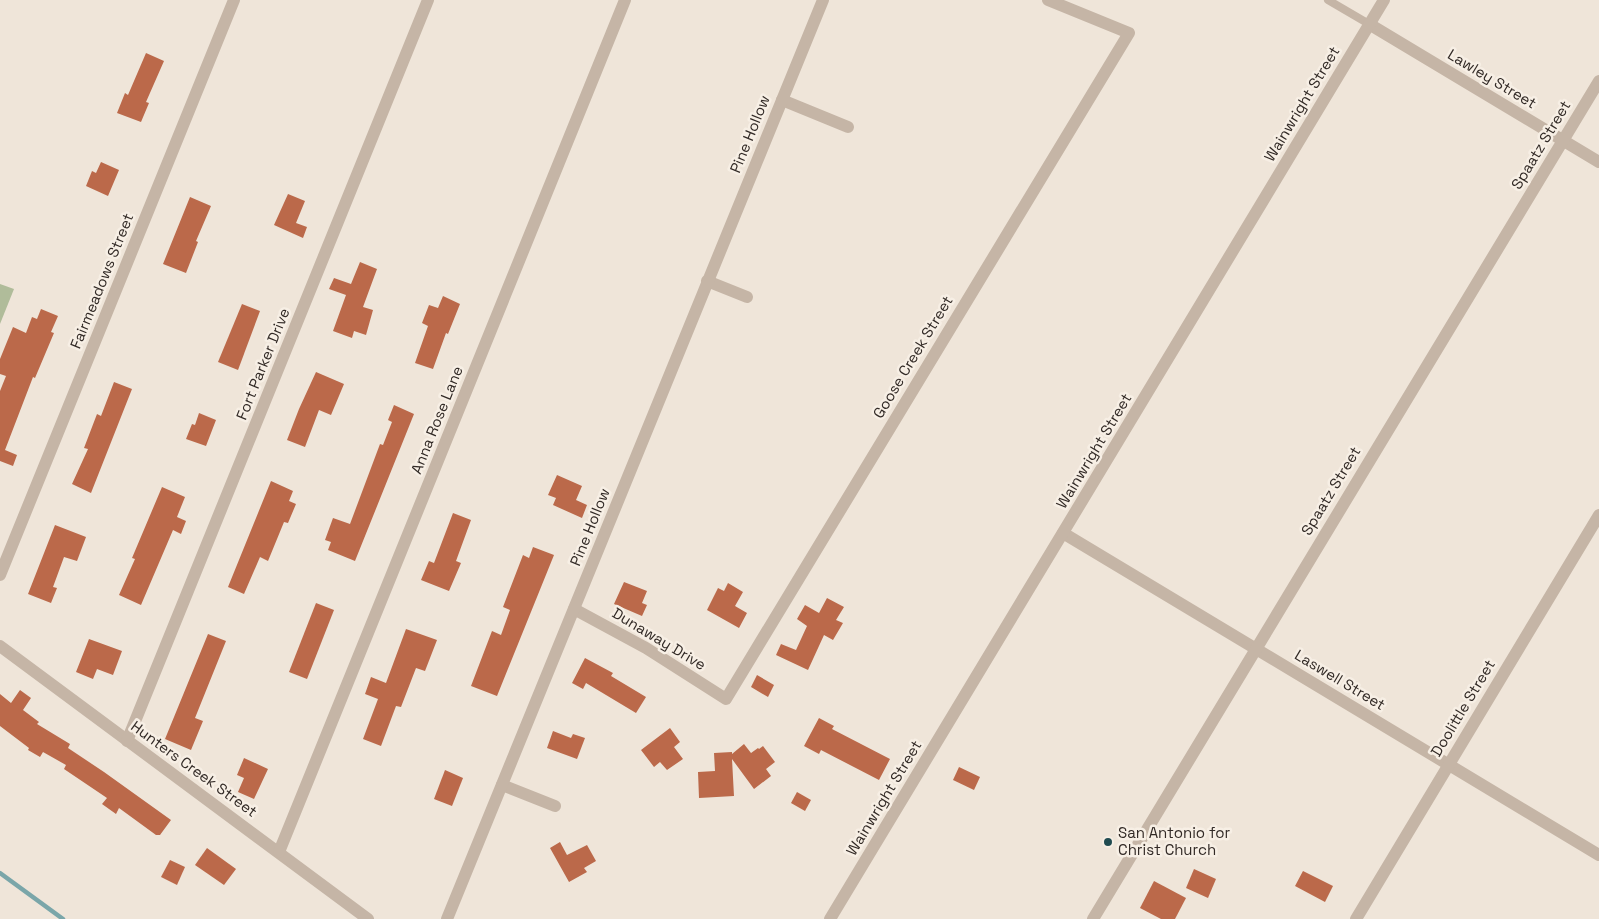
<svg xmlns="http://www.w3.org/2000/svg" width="1599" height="919" viewBox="0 0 1599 919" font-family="'Space Grotesk',sans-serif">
	<rect width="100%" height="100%" fill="#efe5d9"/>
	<polygon fill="#b0bc9a" points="0,284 14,289 0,324"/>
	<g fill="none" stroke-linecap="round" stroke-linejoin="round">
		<polyline stroke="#7aa6a9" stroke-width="4.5" points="0,873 63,919"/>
	</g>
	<g fill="#bb694a">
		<polygon points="146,53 164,61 146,102 149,103 141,122 117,113 125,93 128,95"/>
		<polygon points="101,162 119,170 108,196 86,186 92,171 96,173"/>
		<polygon points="288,194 305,201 296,223 307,227 303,238 274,225"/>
		<polygon points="190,197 211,206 196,241 198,242 186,273 163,264"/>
		<polygon points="360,262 377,269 363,307 373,310 366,335 354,331 352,338 333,331 346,295 329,289 334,278 351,284"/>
		<polygon points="443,296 460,304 448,334 446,333 433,369 415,363 428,326 422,323 429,305 438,308"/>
		<polygon points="242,304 260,311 238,370 218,362"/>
		<polygon points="41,309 58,316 51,332 54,333 35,378 33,377 5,450 17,455 13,466 0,461 0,391 6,376 0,374 0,359 13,327 26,333 32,317 37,319"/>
		<polygon points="316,372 344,384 331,415 319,410 305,447 287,440 299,409"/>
		<polygon points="114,382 132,389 91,493 72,484 88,449 84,448 97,414 101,416"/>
		<polygon points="394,405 414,414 355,561 328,550 331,542 325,540 333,518 350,524 380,444 383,445 392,422 388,420"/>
		<polygon points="199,413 216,420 206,446 186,439 192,424 195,425"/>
		<polygon points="557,475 582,486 576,500 587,505 582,518 553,505 556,498 548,495"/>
		<polygon points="271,481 293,491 289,501 296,504 288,523 284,522 268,561 260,557 244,594 228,587"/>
		<polygon points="162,487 185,497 177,517 186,521 181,534 173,530 141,605 119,595 135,559 132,558"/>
		<polygon points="453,513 471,520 456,561 461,563 449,591 421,580 429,561 434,563"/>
		<polygon points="55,525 86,537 77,561 64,557 53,587 57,588 51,603 28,594"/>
		<polygon points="533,547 554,555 497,696 471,686 492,631 501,635 510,610 503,607 523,555 529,558"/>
		<polygon points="624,582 647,591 642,603 647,605 642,616 614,604"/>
		<polygon points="728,583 743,592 735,606 747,613 739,628 707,610 718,588 724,591"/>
		<polygon points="827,598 844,607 836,620 843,623 833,640 824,635 808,670 776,655 781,644 796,650 807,626 797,619 805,605 819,613"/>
		<polygon points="316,603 334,610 307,679 289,672"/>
		<polygon points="406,629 437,640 425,671 416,668 401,707 396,706 381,746 363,739 378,699 365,694 371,677 386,683"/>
		<polygon points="208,634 226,641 195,718 203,721 191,750 165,739"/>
		<polygon points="89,639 122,651 113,675 97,669 93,679 76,672"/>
		<polygon points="585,658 613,673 611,676 646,697 636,713 586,683 583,689 572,683"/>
		<polygon points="757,675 774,685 768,697 751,687"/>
		<polygon points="20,690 31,698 23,710 39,722 37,724 70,744 68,748 104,772 171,820 160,835 156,835 119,808 116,814 102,804 107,798 64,769 66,765 43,752 40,757 28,750 29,748 0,726 0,694 11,703"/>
		<polygon points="819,718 834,726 832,729 890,759 879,780 821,750 819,754 804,746"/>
		<polygon points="670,728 680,742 674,747 683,759 667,770 660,762 654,767 641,750"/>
		<polygon points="553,731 571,738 573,734 585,738 577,759 547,748"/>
		<polygon points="744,744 751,753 758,748 759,749 763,746 775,762 766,769 771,776 754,789 732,759 734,796 699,798 698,772 715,771 714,753 732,752 732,754"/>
		<polygon points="244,758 268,769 254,799 238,792 244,778 237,775"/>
		<polygon points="959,767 980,777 974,790 953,780"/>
		<polygon points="445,770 463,778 452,806 434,799"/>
		<polygon points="797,792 811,800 805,811 791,803"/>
		<polygon points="560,842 567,855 587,845 596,861 584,868 587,872 569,882 550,848"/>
		<polygon points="207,848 236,869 224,885 195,865"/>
		<polygon points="170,860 185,867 177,885 161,877"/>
		<polygon points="1194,869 1216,879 1208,898 1186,888"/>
		<polygon points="1303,871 1333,886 1325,902 1295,886"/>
		<polygon points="1154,881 1186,898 1175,919 1161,919 1140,908"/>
	</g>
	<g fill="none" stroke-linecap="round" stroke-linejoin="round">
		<polyline stroke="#c5b5a6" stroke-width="8" points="1328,0 1369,24"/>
		<g stroke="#c5b5a6" stroke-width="12">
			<polyline points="1369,24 1599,162"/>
			<polyline points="782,100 848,127"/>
			<polyline points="707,281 747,297"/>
			<polyline points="1063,533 1599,855"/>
			<polyline points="0,575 234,0"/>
			<polyline points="574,609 646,648 726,699 1129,33 1048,0"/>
			<polyline points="0,646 368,919"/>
			<polyline points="127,741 428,0"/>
			<polyline points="502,785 555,806"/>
			<polyline points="279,852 625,0"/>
			<polyline points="447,919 823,0"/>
			<polyline points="830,919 1384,0"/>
			<polyline points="1093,919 1599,81"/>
			<polyline points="1356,919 1599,515"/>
		</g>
	</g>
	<circle fill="#204b50" stroke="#f7efe5" stroke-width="2" cx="1108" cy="842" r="5"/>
	<g text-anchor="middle" stroke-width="5" stroke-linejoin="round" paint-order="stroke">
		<g font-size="15" fill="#322a26" stroke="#f7efe5">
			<text transform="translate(1492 79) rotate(31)" y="5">Lawley Street</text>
			<text transform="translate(1302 104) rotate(-59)" y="5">Wainwright Street</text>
			<text transform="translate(750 134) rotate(-68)" y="5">Pine Hollow</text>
			<text transform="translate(1541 145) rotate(-59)" y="5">Spaatz Street</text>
			<text transform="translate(102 281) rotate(-68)" y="5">Fairmeadows Street</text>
			<text transform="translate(913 357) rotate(-59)" y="5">Goose Creek Street</text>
			<text transform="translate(263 364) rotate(-68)" y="5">Fort Parker Drive</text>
			<text transform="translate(437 420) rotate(-68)" y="5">Anna Rose Lane</text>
			<text transform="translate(1094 451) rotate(-59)" y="5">Wainwright Street</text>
			<text transform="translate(1331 491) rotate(-59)" y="5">Spaatz Street</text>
			<text transform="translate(590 527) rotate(-68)" y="5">Pine Hollow</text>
			<text transform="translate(659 639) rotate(31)" y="5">Dunaway Drive</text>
			<text transform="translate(1340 680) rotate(31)" y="5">Laswell Street</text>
			<text transform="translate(1463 708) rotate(-59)" y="5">Doolittle Street</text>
			<text transform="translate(194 769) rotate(36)" y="5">Hunters Creek Street</text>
			<text transform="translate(884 798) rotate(-59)" y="5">Wainwright Street</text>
		</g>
		<g font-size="15" fill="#322a26" stroke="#f7efe5" text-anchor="start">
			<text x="1118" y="838">San Antonio for<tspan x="1118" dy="17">Christ Church</tspan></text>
		</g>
	</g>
</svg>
